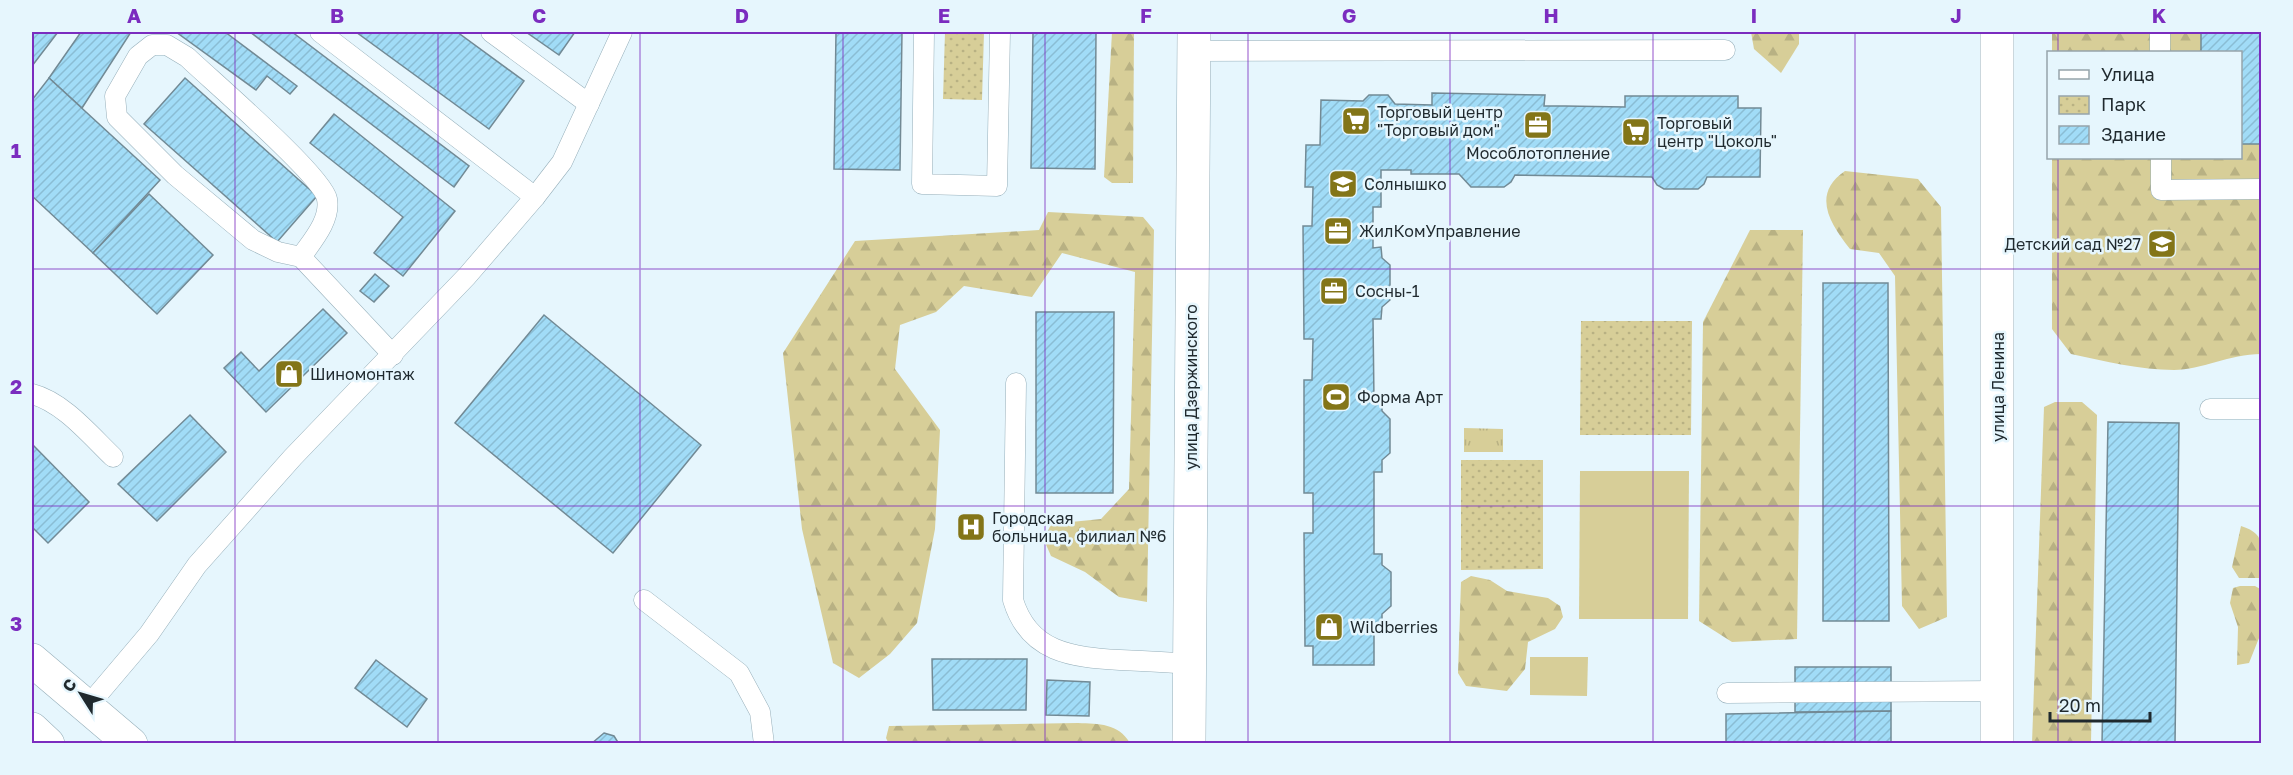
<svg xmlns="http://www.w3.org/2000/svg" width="2293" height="775" viewBox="0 0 2293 775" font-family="'Golos Text',sans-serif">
	<defs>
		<pattern id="grass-tufts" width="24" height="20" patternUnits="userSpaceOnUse" patternTransform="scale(1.5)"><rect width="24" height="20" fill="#d7ce98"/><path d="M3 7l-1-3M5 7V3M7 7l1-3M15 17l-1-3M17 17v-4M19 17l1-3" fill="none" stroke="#b8b183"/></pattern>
		<pattern id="forest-firs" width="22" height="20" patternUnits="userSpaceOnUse" patternTransform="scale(1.5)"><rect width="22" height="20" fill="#d7ce98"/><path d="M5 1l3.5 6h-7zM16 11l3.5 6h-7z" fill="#b8b183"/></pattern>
		<pattern id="park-dots" width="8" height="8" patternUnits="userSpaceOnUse" patternTransform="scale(1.5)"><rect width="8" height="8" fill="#d7ce98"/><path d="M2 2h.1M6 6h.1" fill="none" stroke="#b8b183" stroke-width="1.8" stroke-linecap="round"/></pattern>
		<pattern id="building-hatch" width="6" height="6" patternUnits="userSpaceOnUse" patternTransform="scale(1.5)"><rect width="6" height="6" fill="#a1dcf7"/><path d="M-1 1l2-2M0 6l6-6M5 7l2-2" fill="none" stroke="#8abdd4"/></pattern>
	</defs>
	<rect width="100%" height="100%" fill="#e6f6fd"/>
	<polygon fill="url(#grass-tufts)" points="1464,428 1503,429 1503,452 1464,452"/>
	<g fill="url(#forest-firs)">
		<polygon points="1112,32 1134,32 1133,183 1112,183 1104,177"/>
		<polygon points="1751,32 1799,32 1799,44 1781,73 1754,49"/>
		<path d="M2052,32H2261V354C2230,354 2201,370 2174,370C2140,370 2105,361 2071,354L2052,329V158H2240V52H2052Z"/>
		<path d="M1845,171L1918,179L1941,207L1947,617L1919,629L1902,606L1895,276L1879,253L1850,249C1830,224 1811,194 1845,171Z"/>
		<polygon points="1048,212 1143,217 1154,230 1147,602 1119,597 1085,572 1051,556 1044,540 1051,524 1101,519 1129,489 1135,272 1062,253 1032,297 964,286 936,312 900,325 895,369 940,430 935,529 917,623 890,654 859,678 833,663 802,529 783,353 855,241 1039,230"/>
		<polygon points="1750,230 1803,230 1797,639 1732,642 1699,621 1703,322"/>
		<polygon points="2055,402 2082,402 2097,415 2091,743 2032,743 2044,407"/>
		<path d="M2241,526C2269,534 2262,553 2261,578H2239L2232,567Z"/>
		<polygon points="1471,576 1490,580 1507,591 1548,598 1560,606 1563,617 1555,629 1528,642 1525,669 1507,691 1466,686 1458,673 1461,582"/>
		<polygon points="2240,586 2255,586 2262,590 2261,633 2249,663 2237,665 2238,627 2230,603 2233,588"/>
		<path d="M1078,723C1099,724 1118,723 1130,743L889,744L886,738L889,726Z"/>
	</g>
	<g fill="url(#park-dots)">
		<polygon points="945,32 984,32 982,100 943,99"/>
		<polygon points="1581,321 1692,321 1691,435 1580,435"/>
		<polygon points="1461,460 1543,460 1543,569 1461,570"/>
	</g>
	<g fill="#d7ce98">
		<polygon points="1580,471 1689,471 1688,619 1579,619"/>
		<polygon points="1530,657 1588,657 1587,696 1530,695"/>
	</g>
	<g fill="url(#building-hatch)" stroke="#728a95" stroke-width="1.5">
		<polygon points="32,32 58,32 32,66"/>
		<polygon points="81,32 131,32 82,108 49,78"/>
		<polygon points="176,32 225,32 297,86 290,94 267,76 256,90"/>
		<polygon points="250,32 292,32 469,166 454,187"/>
		<polygon points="356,32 457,32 524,81 489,129"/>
		<polygon points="526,32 575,32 559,55"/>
		<polygon points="836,32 902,32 900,170 834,169"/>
		<polygon points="1033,32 1096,32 1095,169 1031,168"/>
		<polygon points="2201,32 2262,32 2262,144 2240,144 2240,52 2201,52"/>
		<polygon points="49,78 160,180 93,253 32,196 32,100"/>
		<polygon points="185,78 317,196 277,242 144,124"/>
		<polygon points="1432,93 1545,95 1544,106 1565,106 1625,107 1625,96 1738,96 1738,108 1761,108 1760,177 1707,177 1704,184 1698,189 1664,189 1657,185 1652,177 1515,175 1511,182 1504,187 1471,187 1459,174 1411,174 1411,170 1381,170 1381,207 1373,207 1373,248 1381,247 1382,258 1390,265 1390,300 1382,307 1381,319 1373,319 1374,401 1382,401 1382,411 1390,419 1390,453 1382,460 1382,472 1374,472 1374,554 1382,554 1382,565 1391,572 1391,606 1382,614 1382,626 1374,626 1374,665 1313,665 1313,646 1305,646 1304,533 1313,533 1313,493 1304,493 1304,380 1312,380 1313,339 1304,339 1303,226 1312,226 1313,187 1305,187 1306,145 1320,145 1321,100 1363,101 1369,95 1388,95 1395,104 1432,105"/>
		<polygon points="334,114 455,211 403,276 374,253 403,217 310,143"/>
		<polygon points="149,194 213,255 157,314 93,253"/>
		<polygon points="375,274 389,286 374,302 360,291"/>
		<polygon points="1823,283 1888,283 1889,621 1823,621"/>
		<polygon points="323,309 347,333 266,412 224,368 241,352 259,371"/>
		<polygon points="1036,312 1114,312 1113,493 1036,493"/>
		<polygon points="544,315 701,445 613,553 455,423"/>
		<polygon points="190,415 226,452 157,521 118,484"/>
		<polygon points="2108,422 2179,423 2175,744 2102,744"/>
		<polygon points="32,444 89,502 48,543 32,527"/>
		<polygon points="932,659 1027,659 1026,710 933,710"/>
		<polygon points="376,660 427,699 407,727 355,688"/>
		<polygon points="1795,667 1891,667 1891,711 1795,712"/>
		<polygon points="1047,680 1090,682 1089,716 1046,715"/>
		<polygon points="1891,711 1891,744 1726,744 1726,714"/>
		<polygon points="604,733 614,736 619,744 591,744"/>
	</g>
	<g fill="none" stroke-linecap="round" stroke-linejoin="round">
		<g stroke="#96afba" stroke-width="21">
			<g id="lane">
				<polyline points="320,32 535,197"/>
				<polyline points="491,32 589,104"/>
				<polyline points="924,32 922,184 997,186 1000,32"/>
				<polyline points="2160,32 2160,52"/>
				<polyline points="1194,51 1725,50"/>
				<polyline points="2161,158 2161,190 2262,189"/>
				<path d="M301,257C312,241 331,220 327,199C323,176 210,79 187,57L167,45H152L138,56L115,96L117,117L175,175L253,240L278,252L301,257L393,355"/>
				<path d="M1016,383L1013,600C1029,653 1072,657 1120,660C1144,661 1167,662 1190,664"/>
				<path d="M32,394C63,402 90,435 113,457"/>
				<polyline points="2210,409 2262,409"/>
				<polyline points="644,600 739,673 760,712 764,744"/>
				<polyline points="1727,693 1998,691"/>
				<polyline points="88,706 149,634 197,565 293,457 467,276 535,197 562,162 622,32"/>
			</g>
		</g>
		<g stroke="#96afba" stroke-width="34">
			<g id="street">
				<polyline points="1997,32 1997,744"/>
				<polyline points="1189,744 1194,32"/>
			</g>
		</g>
		<g stroke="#96afba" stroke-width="34">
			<g id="secondary">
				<polyline points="32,660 131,744"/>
				<polyline points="32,729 48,744"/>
			</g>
		</g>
		<use href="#lane" stroke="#fff" stroke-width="20"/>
		<use href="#street" stroke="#fff" stroke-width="33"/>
		<use href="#secondary" stroke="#fff" stroke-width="33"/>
	</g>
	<path fill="none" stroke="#7b2cbf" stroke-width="1.5" stroke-opacity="0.55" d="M235,32V744M438,32V744M640,32V744M843,32V744M1045,32V744M1248,32V744M1450,32V744M1653,32V744M1855,32V744M2058,32V52M2058,158V744M32,269H2262M32,506H2262"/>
	<defs>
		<g id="supermarket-square" transform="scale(1.5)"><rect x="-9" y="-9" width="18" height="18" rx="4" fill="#837518" stroke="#e6f6fd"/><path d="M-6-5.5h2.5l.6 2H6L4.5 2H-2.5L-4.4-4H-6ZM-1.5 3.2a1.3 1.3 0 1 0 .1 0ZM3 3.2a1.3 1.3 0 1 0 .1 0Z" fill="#fff"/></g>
		<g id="office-square" transform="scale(1.5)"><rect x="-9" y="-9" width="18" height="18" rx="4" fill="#837518" stroke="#e6f6fd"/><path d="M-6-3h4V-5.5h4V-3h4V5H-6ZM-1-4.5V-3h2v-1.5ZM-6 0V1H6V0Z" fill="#fff"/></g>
		<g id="school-square" transform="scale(1.5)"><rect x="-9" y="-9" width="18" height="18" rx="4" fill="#837518" stroke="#e6f6fd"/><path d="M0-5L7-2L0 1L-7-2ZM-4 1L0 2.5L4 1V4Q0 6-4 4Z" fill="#fff"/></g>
		<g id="shop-square" transform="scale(1.5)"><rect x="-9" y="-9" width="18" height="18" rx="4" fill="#837518" stroke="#e6f6fd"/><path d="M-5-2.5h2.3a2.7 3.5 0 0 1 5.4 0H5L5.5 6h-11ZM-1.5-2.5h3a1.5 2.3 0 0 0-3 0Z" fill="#fff"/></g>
		<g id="stadium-square" transform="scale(1.5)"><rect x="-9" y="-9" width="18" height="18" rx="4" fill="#837518" stroke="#e6f6fd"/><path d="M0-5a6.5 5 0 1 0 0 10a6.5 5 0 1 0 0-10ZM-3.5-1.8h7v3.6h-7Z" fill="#fff"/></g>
		<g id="hospital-square" transform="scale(1.5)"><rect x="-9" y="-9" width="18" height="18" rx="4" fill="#837518" stroke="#e6f6fd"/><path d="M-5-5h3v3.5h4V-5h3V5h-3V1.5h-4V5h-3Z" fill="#fff"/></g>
	</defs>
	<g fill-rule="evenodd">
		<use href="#supermarket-square" x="1356" y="121"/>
		<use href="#office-square" x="1538" y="125"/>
		<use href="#supermarket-square" x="1636" y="132"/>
		<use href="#school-square" x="1343" y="184"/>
		<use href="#office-square" x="1338" y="231"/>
		<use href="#school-square" x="2162" y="244"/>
		<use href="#office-square" x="1334" y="291"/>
		<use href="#shop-square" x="289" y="374"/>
		<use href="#stadium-square" x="1336" y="397"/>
		<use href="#hospital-square" x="971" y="527"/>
		<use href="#shop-square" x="1329" y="627"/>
	</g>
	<g text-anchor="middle" stroke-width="5" stroke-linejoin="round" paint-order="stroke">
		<g font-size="16" fill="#1f292e" stroke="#e6f6fd" text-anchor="start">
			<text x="1377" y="118">Торговый центр<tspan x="1377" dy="18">"Торговый дом"</tspan></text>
			<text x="1657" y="129">Торговый<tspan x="1657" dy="18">центр "Цоколь"</tspan></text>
			<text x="1538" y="159" text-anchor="middle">Мособлотопление</text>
			<text x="1364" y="190">Солнышко</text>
			<text x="1359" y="237">ЖилКомУправление</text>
			<text x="2141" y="250" text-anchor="end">Детский сад №27</text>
			<text x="1355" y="297">Сосны-1</text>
			<text x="310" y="380">Шиномонтаж</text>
			<text x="1357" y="403">Форма Арт</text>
			<text x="992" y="524">Городская<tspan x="992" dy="18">больница, филиал №6</tspan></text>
			<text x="1350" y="633">Wildberries</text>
		</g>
		<g font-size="16" fill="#1f292e" stroke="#e6f6fd">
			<text transform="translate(1191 387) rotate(-90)" y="6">улица Дзержинского</text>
			<text transform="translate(1998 387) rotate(-90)" y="6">улица Ленина</text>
		</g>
	</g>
	<rect width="2293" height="775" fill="none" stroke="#e6f6fd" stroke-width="66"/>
	<rect x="2047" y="51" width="195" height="108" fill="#e6f6fd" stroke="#96a4aa" stroke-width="1.5"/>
	<rect x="2059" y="70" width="30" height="9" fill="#ffffff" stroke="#96a4aa" stroke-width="1.5"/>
	<text x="2101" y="81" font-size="18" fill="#1f292e">Улица</text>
	<rect x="2059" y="96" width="30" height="18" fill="url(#park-dots)" stroke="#96a4aa" stroke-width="1.5"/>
	<text x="2101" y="111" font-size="18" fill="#1f292e">Парк</text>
	<rect x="2059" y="126" width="30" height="18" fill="url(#building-hatch)" stroke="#96a4aa" stroke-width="1.5"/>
	<text x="2101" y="141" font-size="18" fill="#1f292e">Здание</text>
	<g transform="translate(81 694) rotate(307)" stroke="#e6f6fd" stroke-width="4.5" paint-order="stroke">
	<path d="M0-4.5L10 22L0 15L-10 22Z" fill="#1f292e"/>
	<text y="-9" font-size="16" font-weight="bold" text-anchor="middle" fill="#1f292e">С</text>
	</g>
	<path d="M2050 712v9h100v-9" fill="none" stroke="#1f292e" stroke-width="3"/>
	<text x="2059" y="712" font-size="18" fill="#1f292e" stroke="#e6f6fd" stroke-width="4.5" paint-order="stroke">20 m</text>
	<rect x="33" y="33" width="2227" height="709" fill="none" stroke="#7b2cbf" stroke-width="2"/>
	<g font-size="20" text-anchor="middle" font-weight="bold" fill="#7b2cbf">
		<text x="134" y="23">A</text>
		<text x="337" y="23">B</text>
		<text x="539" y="23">C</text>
		<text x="742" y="23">D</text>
		<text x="944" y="23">E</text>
		<text x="1146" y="23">F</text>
		<text x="1349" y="23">G</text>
		<text x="1551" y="23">H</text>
		<text x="1754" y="23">I</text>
		<text x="1956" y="23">J</text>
		<text x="2159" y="23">K</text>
		<text x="16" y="158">1</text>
		<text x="16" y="394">2</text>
		<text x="16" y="631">3</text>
	</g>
</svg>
